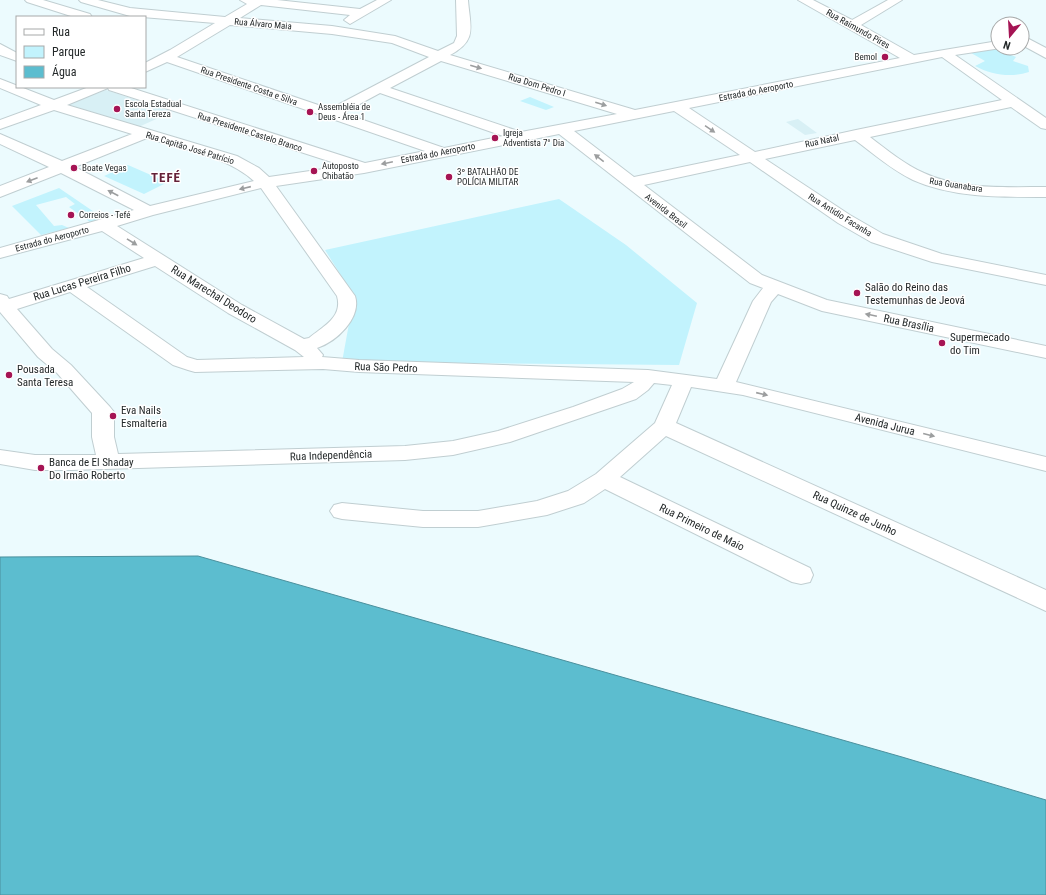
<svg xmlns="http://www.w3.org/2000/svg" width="1046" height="895" viewBox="0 0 1046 895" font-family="'Roboto Condensed',sans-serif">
	<rect width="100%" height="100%" fill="#ecfbfe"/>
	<g fill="#d8f0f5">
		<polygon points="106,90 172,112 134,129 62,106"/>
		<polygon points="798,119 817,133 805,135 786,122"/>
	</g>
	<g fill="#c2f3fd">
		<path d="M993,48L1016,57L1013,61L1028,66L1029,72C1011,78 992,75 975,66L985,61L966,50Z"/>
		<polygon points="530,97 554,107 546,110 520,101"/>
		<polygon points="128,165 167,182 168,182 144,194 104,176"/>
		<polygon points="59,188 103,218 90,222 69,207 75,204 66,197 36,205 54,226 62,225 69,228 41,235 12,206"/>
		<polygon points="559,199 626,245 697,303 679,365 342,362 354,296 325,250"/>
	</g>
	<polygon fill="#5cbdcf" stroke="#4b909d" points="198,556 902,757 1046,800 1046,895 0,895 0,557"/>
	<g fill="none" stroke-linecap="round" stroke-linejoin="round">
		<g stroke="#c0ced1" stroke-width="2">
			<g id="minor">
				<polygon points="25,0 43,0 90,14 92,17 74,17 27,2"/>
				<path d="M79,0H98L130,8L225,17L247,4L240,0H277L360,9L377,0H391L350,24L344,20L350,15L261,5L240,18L332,26L395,36L438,51L454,43L457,36L456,0H468C470,27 478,40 450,55L635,110L900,58L798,0H813L852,20L888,0H902L861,25L914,55L998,41V48H1001L955,55L1046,118V129L1041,128L1011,107L870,137C887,150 904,164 924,173C960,190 1007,187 1046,187V197C1003,197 953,198 913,180C892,170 874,154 855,140L765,159L850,215L883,234L942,254L1046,275V285L932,262L871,242L838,223L750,162L644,185L762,275L827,300L1046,346V358L822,311L778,294L771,302L736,382L1046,457V471L743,395L691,387L676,423L1046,590V611L666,436L620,477L810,568L813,575L810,582L801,584L792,582L605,489L584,503L547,515L478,527H423L342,519L334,517L330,511L334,505L342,503L423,511H478L537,501L568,491L596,474L655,423L672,385L654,383L648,390L636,399L510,442L453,455L405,460L71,470H35L0,464V450L35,455H96L92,437V413L57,373L38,357L0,312V294L7,296L9,299L144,258L102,231L0,258V248L134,210L61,173L0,197V186L49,167L0,144V134L62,161L132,134L54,110L0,129V120L41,105L0,88V79L54,100L89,87H128L365,163L425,151L167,62L145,72V63L170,50L215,23L130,16L81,2ZM230,25L332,34L392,43L429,57L330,109L177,57ZM942,57L1002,100L856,130L755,152L689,108ZM441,61L617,114L521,132L390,88ZM108,88L109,90L344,166L269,177L259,168L237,156L67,105ZM380,93L503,136L444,148L343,113ZM674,111L740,155L634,177L574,131ZM559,134L750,283L763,288L753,301L717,379L648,370L359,360L322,357L323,355L317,348C336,342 362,318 355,296L276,186L364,173ZM147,138C181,149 227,156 254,181L150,206L75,167ZM261,188L337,296C343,317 324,326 309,338L304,339L242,305L117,226L153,215ZM155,266L228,313L295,350L304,357L197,360L187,357L87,287ZM70,292L173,365L188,370L195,372L323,369L359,372L634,382L622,389L573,407L498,431L453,441L405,446L118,454L114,437V412L110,407L71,365L52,349L17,309Z"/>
				<polygon points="1025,37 1046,48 1046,58 1022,45 1022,38"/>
				<polygon points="0,44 17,53 17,61 0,55"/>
			</g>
		</g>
		<use href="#minor" fill="#fff" fill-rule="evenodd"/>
	</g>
	<defs><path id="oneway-solid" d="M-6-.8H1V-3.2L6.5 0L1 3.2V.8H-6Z"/></defs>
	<g fill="#9c9e9f">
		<use href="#oneway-solid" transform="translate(476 67) rotate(16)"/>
		<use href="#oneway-solid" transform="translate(601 104) rotate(17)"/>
		<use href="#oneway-solid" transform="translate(710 129) rotate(34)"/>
		<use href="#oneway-solid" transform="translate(599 158) rotate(-142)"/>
		<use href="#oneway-solid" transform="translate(387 163) rotate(168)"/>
		<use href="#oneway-solid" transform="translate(32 180) rotate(159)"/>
		<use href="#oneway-solid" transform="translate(245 188) rotate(167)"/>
		<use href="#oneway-solid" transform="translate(113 193) rotate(-152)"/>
		<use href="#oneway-solid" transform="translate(132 242) rotate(32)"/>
		<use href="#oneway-solid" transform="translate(871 315) rotate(-168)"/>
		<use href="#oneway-solid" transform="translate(762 394) rotate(13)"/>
		<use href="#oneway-solid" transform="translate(929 435) rotate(14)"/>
	</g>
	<g fill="#a51454" stroke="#fff" stroke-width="1.5">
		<circle cx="885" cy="57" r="4"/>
		<circle cx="117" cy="109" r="4"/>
		<circle cx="310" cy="112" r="4"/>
		<circle cx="495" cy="138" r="4"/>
		<circle cx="74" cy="168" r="4"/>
		<circle cx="314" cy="171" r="4"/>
		<circle cx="449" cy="177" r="4"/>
		<circle cx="71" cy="215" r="4"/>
		<circle cx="857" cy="293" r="4"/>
		<circle cx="942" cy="343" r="4"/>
		<circle cx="9" cy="375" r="4"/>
		<circle cx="113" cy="416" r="4"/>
		<circle cx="41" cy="468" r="4"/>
	</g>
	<g text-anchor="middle" stroke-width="3" stroke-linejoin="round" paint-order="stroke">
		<g font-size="9" fill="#232829" stroke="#fff">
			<text transform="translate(263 24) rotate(5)" y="3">Rua Álvaro Maia</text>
			<text transform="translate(858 29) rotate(29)" y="3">Rua Raimundo Pires</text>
			<text transform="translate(537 85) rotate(17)" y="3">Rua Dom Pedro I</text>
			<text transform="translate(249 86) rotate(19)" y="3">Rua Presidente Costa e Silva</text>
			<text transform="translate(756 91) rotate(-11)" y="3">Estrada do Aeroporto</text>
			<text transform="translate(250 132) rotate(18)" y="3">Rua Presidente Castelo Branco</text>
			<text transform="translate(822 141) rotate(-12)" y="3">Rua Natal</text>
			<text transform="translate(190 148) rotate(17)" y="3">Rua Capitão José Patrício</text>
			<text transform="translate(438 153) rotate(-11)" y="3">Estrada do Aeroporto</text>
			<text transform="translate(956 185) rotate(9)" y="3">Rua Guanabara</text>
			<text transform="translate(666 211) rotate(38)" y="3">Avenida Brasil</text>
			<text transform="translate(840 215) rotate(32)" y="3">Rua Antidio Facanha</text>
			<text transform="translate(52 239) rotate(-15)" y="3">Estrada do Aeroporto</text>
		</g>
		<g font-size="9" fill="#232829" stroke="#fff" text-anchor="start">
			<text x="877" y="60" text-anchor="end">Bemol</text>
			<text x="125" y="107">Escola Estadual<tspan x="125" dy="10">Santa Tereza</tspan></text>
			<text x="318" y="110">Assembléia de<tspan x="318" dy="10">Deus - Área 1</tspan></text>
			<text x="503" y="136">Igreja<tspan x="503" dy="10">Adventista 7° Dia</tspan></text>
			<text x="322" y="169">Autoposto<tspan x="322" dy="10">Chibatão</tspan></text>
			<text x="82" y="171">Boate Vegas</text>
			<text x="457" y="175">3º BATALHÃO DE<tspan x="457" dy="10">POLÍCIA MILITAR</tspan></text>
			<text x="79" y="218">Correios - Tefé</text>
		</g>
		<g font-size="11" fill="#232829" stroke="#fff">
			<text transform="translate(82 282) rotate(-17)" y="4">Rua Lucas Pereira Filho</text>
			<text transform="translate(214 294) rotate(32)" y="4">Rua Marechal Deodoro</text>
			<text transform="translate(909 323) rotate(12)" y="4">Rua Brasília</text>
			<text transform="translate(386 367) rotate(2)" y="4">Rua São Pedro</text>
			<text transform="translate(885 424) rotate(14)" y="4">Avenida Jurua</text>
			<text transform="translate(331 455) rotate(-2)" y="4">Rua Independência</text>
			<text transform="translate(855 513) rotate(25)" y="4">Rua Quinze de Junho</text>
			<text transform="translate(702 527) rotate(26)" y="4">Rua Primeiro de Maio</text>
		</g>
		<g font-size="11" fill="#232829" stroke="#fff" text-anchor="start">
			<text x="865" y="291">Salão do Reino das<tspan x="865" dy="13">Testemunhas de Jeová</tspan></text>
			<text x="950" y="341">Supermecado<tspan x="950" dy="13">do Tim</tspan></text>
			<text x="17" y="373">Pousada<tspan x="17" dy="13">Santa Teresa</tspan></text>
			<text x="121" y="414">Eva Nails<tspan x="121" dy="13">Esmalteria</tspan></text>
			<text x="49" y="466">Banca de El Shaday<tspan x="49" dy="13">Do Irmão Roberto</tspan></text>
		</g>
		<g font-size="13" font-weight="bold" letter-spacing="1" fill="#652239" stroke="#fff">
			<text x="166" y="182">TEFÉ</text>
		</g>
	</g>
	<rect x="16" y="16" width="130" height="72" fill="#ffffff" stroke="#a7a9a9"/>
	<rect x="24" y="29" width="20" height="6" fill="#ffffff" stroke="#a7a9a9"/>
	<text x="52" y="36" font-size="12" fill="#232829">Rua</text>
	<rect x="24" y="46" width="20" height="12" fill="#c2f3fd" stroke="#a7a9a9"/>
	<text x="52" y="56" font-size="12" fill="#232829">Parque</text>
	<rect x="24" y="66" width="20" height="12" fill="#5cbdcf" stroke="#a7a9a9"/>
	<text x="52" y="76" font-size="12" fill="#232829">Água</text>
	<g transform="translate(1010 36) rotate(198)"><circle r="19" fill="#ffffff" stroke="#a7a9a9"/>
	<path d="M0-3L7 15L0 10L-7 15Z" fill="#a51454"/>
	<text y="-6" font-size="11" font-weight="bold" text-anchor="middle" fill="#232829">N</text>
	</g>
</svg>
